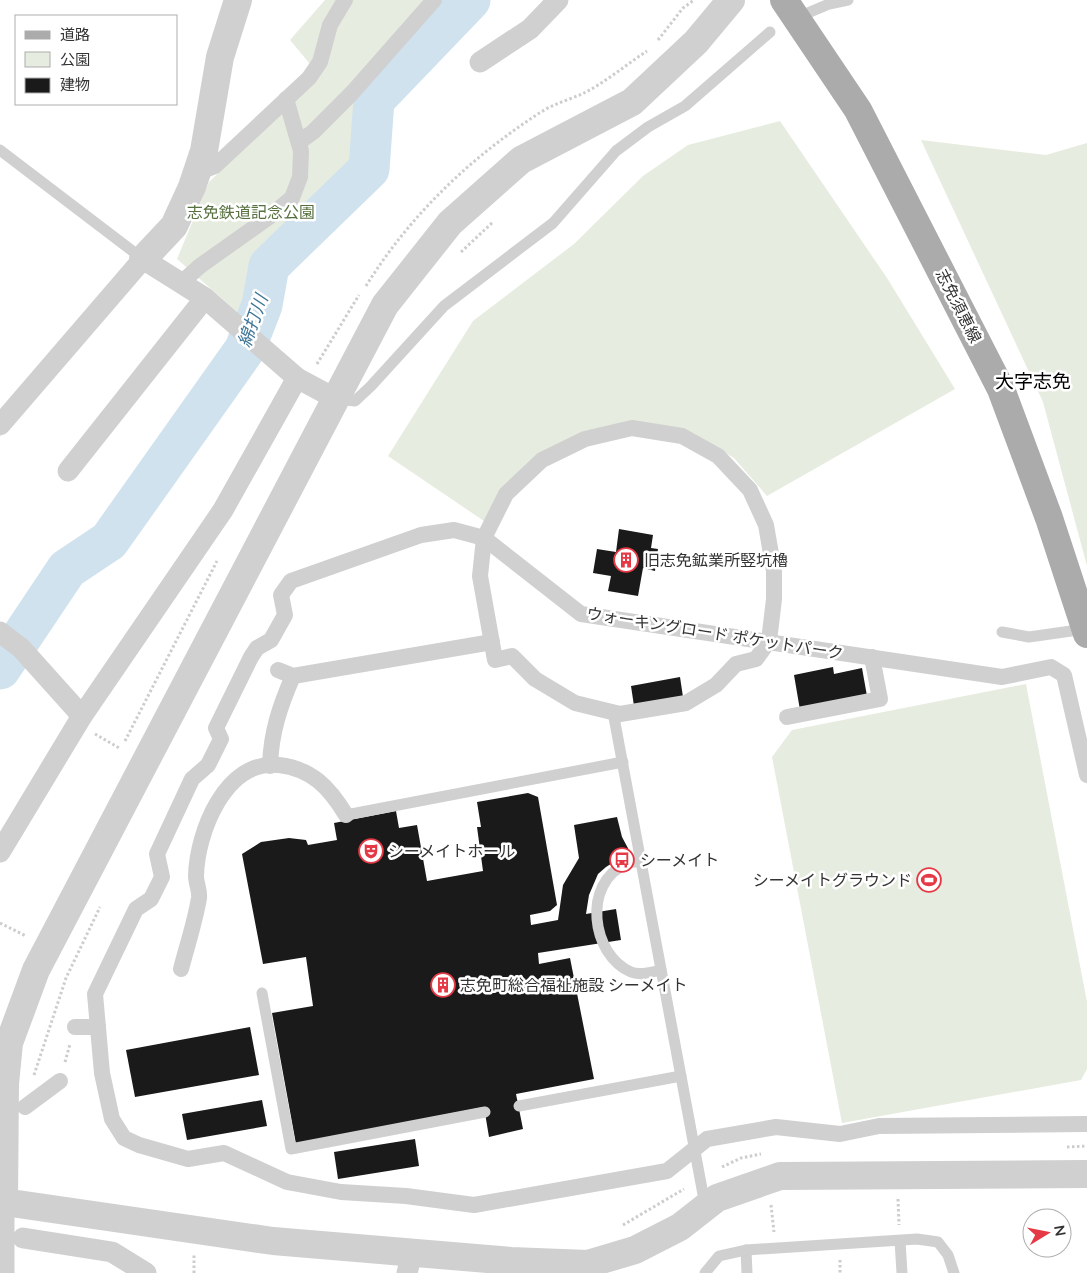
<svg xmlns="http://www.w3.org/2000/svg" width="1087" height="1273" viewBox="0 0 1087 1273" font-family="Lato,'Noto Sans JP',sans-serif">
	<rect width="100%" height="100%" fill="#fff"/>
	<g fill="#e6ecdf">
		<polygon points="325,0 469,0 364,100 364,170 258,276 251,324 177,259 209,182 320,76 290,40"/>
		<polygon points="780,121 887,278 955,389 767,496 734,458 693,433 580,434 484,521 388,456 473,321 574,244 643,176 688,145"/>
		<polygon points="921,140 1046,155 1087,143 1087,566 1043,402"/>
		<polygon points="1026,684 1087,1002 1087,1069 1081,1080 842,1123 772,757 792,730"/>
	</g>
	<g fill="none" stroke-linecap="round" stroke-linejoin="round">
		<polyline stroke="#cfe2ee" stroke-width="41" points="0,669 67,569 109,541 245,349 262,305 269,266 369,169 374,100 470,0"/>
	</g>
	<g fill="#1a1a1a">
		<polygon points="619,529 653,535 651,548 658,549 655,571 643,568 638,596 608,591 611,576 593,573 597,549 616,552"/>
		<polygon points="833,667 834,674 862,668 867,696 800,710 794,675"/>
		<polygon points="680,677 683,697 634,706 631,686"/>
		<polygon points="528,793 538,797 557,905 550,911 530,915 531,925 558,920 563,885 579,858 574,825 617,817 622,837 630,852 606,867 598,874 589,895 586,914 616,909 621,940 538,953 539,964 570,958 594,1079 516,1094 523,1129 489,1137 484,1107 296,1144 272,1013 313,1006 306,957 263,964 242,854 261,842 289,838 306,840 308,845 337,840 334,823 396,811 399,828 417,825 427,881 483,871 477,827 481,827 477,802"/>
		<polygon points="250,1027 259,1075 135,1097 126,1050"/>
		<polygon points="262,1100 267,1126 187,1140 182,1114"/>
		<polygon points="415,1139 419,1166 338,1179 334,1152"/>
	</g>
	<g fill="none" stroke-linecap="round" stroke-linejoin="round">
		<g stroke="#cdcdcd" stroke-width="3" stroke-dasharray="2.5 2.5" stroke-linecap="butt">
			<polyline points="658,40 683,8 694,0"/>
			<polyline points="461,252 493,222"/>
			<path d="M366,286C410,215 471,157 541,112C555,103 572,99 586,92C607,81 627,64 647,51"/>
			<polyline points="317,364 359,295"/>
			<polyline points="95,734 121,749"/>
			<polyline points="125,741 217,561"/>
			<polyline points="0,923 26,936"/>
			<polyline points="65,1062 70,1044"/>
			<polyline points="34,1075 66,978 100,907"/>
			<polyline points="1067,1147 1087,1146"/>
			<polyline points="722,1167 741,1158 761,1154"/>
			<polyline points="898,1199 899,1225"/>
			<polyline points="771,1205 774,1232"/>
			<polyline points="623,1225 684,1189"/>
			<polyline points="840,1260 840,1273"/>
			<polyline points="194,1273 194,1255"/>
		</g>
		<g stroke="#d0d0d0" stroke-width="11">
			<polyline points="796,18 829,4 848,0"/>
			<polyline points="0,150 143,259"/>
			<polyline points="336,399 355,401 371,386 444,306 553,223 616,151 648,127 685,106 770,32"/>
			<polyline points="1002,632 1029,637 1085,629"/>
			<polyline points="613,712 705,1205"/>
			<polyline points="346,815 623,762"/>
			<path d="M641,861C636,862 630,862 626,864C582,883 591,955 631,972C640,976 652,972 661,970"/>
			<polyline points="262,993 291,1149 485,1112"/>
			<polyline points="519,1106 681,1076"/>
			<polyline points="900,1241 902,1273"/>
			<polyline points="746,1250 747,1273"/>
			<polyline points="705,1273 719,1256 746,1250 917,1239 938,1242 948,1255 954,1273"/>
		</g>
		<g stroke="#d0d0d0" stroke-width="16">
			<polyline points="299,142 313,132 352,93 434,0"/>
			<polyline points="197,173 215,166 309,78 320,62 330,25 345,0"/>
			<polyline points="181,283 200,266 269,217 292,198 300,177 301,151 286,99"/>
			<polygon points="632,428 682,436 718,456 750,490 766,525 774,571 774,599 769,641 756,659 736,664 716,685 686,703 620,714 575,703 535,679 512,656 495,660 480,576 484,538 506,494 542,460 585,439"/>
			<polyline points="278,670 293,676 492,642"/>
			<polyline points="787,717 880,699 872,657"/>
			<path d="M270,766C271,732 280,706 293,676"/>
			<polyline points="1087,775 1064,675 1051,667 1002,677 581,614 484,538 454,530 421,535 291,581 281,595 285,615 271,640 257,648 251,657 216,728 221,739 208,765 192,779 157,854 162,877 151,899 136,909 95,994 102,1073 112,1119 124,1138 139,1145 188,1159 224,1153 287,1182 341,1192 406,1196 474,1205 667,1171 707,1139 776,1127 840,1134 879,1126 1087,1124"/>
			<path d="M181,969C187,946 195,922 199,898C200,891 196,883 196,876C197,833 225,759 279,765C312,769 329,787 346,815"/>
			<polyline points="75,1027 98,1027"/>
			<polyline points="25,1107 60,1081"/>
		</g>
		<g stroke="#d0d0d0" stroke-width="21">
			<polyline points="480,62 530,29 558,0"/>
			<polyline points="0,425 143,259 205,298 297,378 336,399"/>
			<polyline points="68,471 205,298"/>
			<polyline points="0,632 21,648 82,716"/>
			<polyline points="0,852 82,716 223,510 297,378"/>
			<polyline points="0,1203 4,1202 4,1273"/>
			<polyline points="23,1238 112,1252 146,1273"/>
			<polyline points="407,1273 412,1253"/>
		</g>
		<g stroke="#d0d0d0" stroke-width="28">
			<polyline points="731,0 696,42 632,102 521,160 450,223 385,305 36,970 9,1043 5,1084 4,1202 273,1241 511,1261 588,1264 635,1250 680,1227 717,1198 780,1176 1087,1174"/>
			<polyline points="143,259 174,226 192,187 204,151 220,57 238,0"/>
		</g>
		<polyline stroke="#ababab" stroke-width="28" points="784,0 858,110 1001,389 1049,518 1087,634"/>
	</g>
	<defs>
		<g id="building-ring" transform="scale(1.25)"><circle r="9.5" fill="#fff" stroke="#e63946" stroke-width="1.5"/><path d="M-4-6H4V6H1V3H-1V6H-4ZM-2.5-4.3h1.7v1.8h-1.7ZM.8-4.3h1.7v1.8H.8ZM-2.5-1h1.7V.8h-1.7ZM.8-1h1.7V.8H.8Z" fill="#e63946"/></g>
		<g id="theatre-ring" transform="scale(1.25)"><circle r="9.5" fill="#fff" stroke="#e63946" stroke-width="1.5"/><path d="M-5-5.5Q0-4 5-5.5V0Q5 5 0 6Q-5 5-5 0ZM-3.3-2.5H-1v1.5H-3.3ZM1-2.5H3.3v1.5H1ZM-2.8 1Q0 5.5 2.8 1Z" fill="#e63946"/></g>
		<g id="bus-ring" transform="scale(1.25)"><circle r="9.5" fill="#fff" stroke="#e63946" stroke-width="1.5"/><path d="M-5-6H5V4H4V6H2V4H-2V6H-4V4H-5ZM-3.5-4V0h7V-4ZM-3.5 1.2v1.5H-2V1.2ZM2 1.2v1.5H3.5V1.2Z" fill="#e63946"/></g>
		<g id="stadium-ring" transform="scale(1.25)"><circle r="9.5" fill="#fff" stroke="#e63946" stroke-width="1.5"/><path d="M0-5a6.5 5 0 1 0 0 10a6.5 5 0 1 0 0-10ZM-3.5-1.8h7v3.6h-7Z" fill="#e63946"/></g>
	</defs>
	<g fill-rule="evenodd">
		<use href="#building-ring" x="626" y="560"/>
		<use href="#theatre-ring" x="371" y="851"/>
		<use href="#bus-ring" x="622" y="860"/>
		<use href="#stadium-ring" x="929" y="880"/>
		<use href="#building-ring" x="443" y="985"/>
	</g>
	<g text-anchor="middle" stroke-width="5" stroke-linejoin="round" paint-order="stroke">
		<g font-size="16" fill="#56703f" stroke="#fff">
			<text x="251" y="218">志免鉄道記念公園</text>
		</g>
		<g font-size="16" fill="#333" stroke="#fff">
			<text transform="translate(959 306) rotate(63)" y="6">志免須恵線</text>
			<text transform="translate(715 633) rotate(9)" y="6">ウォーキングロード ポケットパーク</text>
		</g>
		<g font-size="16" fill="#333" stroke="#fff" text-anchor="start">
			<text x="644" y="566">旧志免鉱業所竪坑櫓</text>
			<text x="388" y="857">シーメイトホール</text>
			<text x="640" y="866">シーメイト</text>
			<text x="912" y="886" text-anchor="end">シーメイトグラウンド</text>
			<text x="460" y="991">志免町総合福祉施設 シーメイト</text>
		</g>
		<g font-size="18" font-style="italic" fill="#3f7597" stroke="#fff">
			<text transform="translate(253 321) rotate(-70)" y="6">綿打川</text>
		</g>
		<g font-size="19" fill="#000" stroke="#fff">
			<text x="1033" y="388">大字志免</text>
		</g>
	</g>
	<rect x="15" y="15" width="162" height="90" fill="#ffffff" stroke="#adadad"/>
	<rect x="25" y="31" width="25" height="8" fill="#ababab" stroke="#adadad"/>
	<text x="60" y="40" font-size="15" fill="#333333">道路</text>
	<rect x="25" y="52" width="25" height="15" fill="#e6ecdf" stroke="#adadad"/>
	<text x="60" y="65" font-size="15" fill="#333333">公園</text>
	<rect x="25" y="78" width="25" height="15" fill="#1a1a1a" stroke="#adadad"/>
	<text x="60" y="90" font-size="15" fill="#333333">建物</text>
	<g transform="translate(1047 1233) rotate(80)"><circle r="24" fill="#ffffff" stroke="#adadad"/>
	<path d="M0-4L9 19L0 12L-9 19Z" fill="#e63946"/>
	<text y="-8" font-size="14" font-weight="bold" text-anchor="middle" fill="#333333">N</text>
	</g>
</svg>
